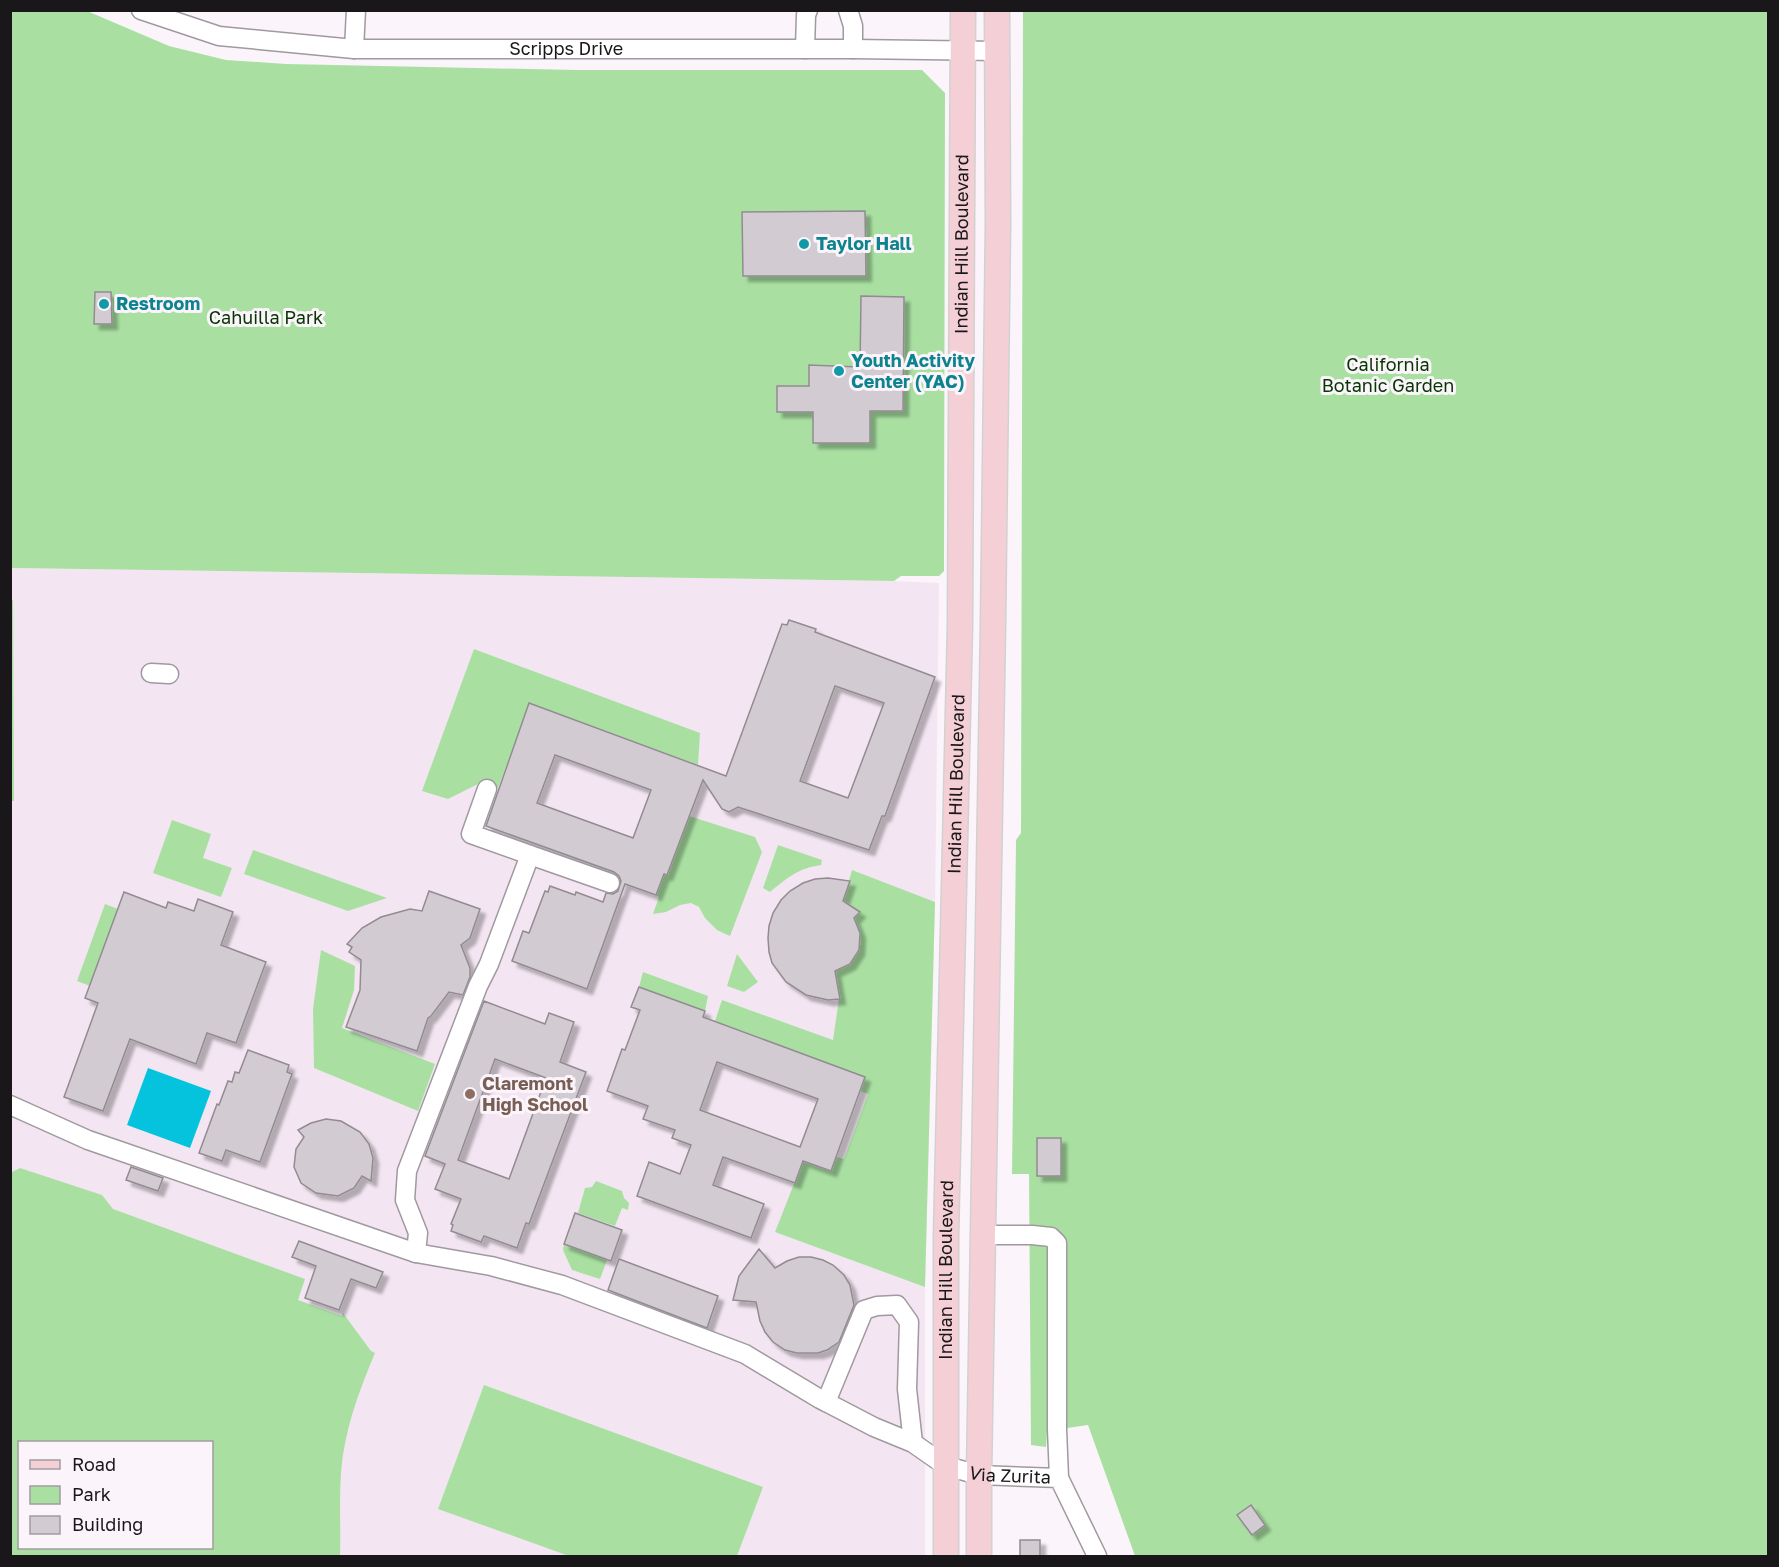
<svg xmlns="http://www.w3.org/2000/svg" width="1779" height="1567" viewBox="0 0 1779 1567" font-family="'Golos Text',sans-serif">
	<defs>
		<filter id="shadow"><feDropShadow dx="5.5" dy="5.5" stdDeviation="1.5" flood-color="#0004"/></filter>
	</defs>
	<rect width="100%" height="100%" fill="#fbf4fa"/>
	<path fill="#f3e6f2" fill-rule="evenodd" d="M11,568L894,581L939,583L935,902L925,1287V1556H11ZM20,1442H212V1548H20Z"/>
	<g fill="#a9e0a2" fill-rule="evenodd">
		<polygon points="11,11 87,11 169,46 226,60 286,64 576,70 922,70 945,93 944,571 939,576 901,576 894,581 11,568"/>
		<polygon points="1023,11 1768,11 1768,1556 1135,1556 1088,1425 1047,1431 1046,1447 1031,1445 1029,1174 1012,1174 1016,840 1021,833"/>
		<polygon points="10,600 13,600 14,801 10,801"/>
		<polygon points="474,649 700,733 698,765 530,703 498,788 482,782 448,799 422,791"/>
		<polygon points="689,816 755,837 762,852 730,936 717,930 705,918 699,907 691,903 680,905 666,912 653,914 659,897 656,895 664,874 668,875"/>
		<polygon points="172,820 211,834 203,858 232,868 221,897 153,873"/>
		<path d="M778,845L822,860L821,865C799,868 788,877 770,892L763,888Z"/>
		<polygon points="253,850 387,898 348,911 244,874"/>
		<path d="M852,870L935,902L925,1287L775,1232L803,1161L830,1171L836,1157L844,1159L868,1094L860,1091L865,1077L715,1021L722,1000L833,1040L839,999L834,971C861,959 866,946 854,918L860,912L843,901Z"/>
		<polygon points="105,904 118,909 90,986 77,981"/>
		<polygon points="321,950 355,966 354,990 342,1028 435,1064 418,1111 314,1068 313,1009"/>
		<polygon points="737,954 758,982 744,992 727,986"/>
		<polygon points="643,972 708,996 705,1011 639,987"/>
		<path d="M20,1168L102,1195L113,1209L305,1279L298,1300L342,1316L343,1313L371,1351L375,1353C359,1391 344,1431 341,1473C339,1501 341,1529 340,1556H11L10,1173ZM20,1442H212V1548H20Z"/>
		<polygon points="596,1181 622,1191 624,1198 629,1203 628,1210 622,1208 615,1226 578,1213 585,1188 592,1187"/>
		<polygon points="564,1244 607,1260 600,1279 572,1270 563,1250"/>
		<polygon points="484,1385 763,1487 737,1556 569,1556 438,1509"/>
	</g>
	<polygon fill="#05c3dd" points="148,1068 211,1091 190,1148 127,1125"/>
	<g fill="#d2ccd2" stroke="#928c92" stroke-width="1.5" fill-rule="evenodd" filter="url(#shadow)">
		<polygon points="865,211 866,276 743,276 742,212"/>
		<polygon points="95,292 111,292 112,324 94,324"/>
		<polygon points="861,296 904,297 903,411 870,411 870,443 813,443 813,412 777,412 777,386 809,386 809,365 860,367"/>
		<path d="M789,620L816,629L815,632L935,677L885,816H882L869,850L738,807L729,812L722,809L703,780L667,875L664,874L656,895L625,884L587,989L512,961L523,931L529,933L545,891L548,892L550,886L575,895L576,892L603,902L606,893L613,894L618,891L621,881L619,876L614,872L486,826L529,703L726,776L782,624L787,625ZM835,686L884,703L848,798L800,781ZM555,755L651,790L633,838L537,803Z"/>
		<polygon points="828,878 850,881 843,901 860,912 854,918 860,933 859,950 850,964 835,971 840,999 828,1000 806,995 786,982 772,963 769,952 768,938 769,926 773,913 781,900 790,891 803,883 815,879"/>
		<polygon points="429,891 480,909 470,938 461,945 470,968 470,977 463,995 449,992 431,1016 428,1018 417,1051 346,1027 360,990 361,960 349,952 352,947 347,944 362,928 381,917 410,909 422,911"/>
		<polygon points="124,892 166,908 168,902 194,911 198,899 233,912 221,945 266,962 236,1043 207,1033 196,1064 130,1039 103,1111 64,1097 98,1003 85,998"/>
		<path d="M639,987L705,1011L703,1017L865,1077L831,1171L803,1161L795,1183L723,1157L713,1185L764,1204L751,1238L637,1196L649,1162L680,1174L691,1145L672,1138L675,1130L643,1119L648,1106L607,1091L622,1049L625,1050L640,1010L631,1007ZM717,1062L818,1099L800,1147L700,1110Z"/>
		<path d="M484,1001L545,1024L549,1013L574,1022L560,1062L586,1072L529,1224L526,1223L517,1248L484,1236L481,1242L451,1231L453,1225L451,1224L461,1199L435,1189L445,1164L425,1156ZM495,1059L546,1078L509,1179L458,1160Z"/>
		<polygon points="248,1050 289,1065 287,1072 292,1074 260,1162 226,1150 222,1161 199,1153 217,1104 219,1105 228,1081 232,1082 235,1072 239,1073"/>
		<polygon points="326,1119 341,1121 360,1132 369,1144 373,1158 371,1181 362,1176 354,1188 338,1196 316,1193 301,1183 294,1167 296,1149 304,1137 298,1130 311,1123"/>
		<rect x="1037" y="1138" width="24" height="38"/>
		<polygon points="131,1167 163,1178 158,1191 126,1180"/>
		<polygon points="575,1213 622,1230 611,1261 564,1244"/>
		<polygon points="299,1241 383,1272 376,1288 351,1279 339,1310 305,1298 316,1266 292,1257"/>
		<polygon points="759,1249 775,1268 787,1261 799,1257 811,1257 823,1260 833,1265 844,1275 850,1285 854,1305 839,1342 827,1350 818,1353 797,1353 785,1350 773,1342 765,1332 760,1321 756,1302 733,1300 739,1276"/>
		<polygon points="619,1259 718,1296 707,1328 608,1290"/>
		<polygon points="1251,1505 1265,1525 1252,1535 1237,1515"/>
		<rect x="1020" y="1540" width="20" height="17"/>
	</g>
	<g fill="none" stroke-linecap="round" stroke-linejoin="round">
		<g stroke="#a0999f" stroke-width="21">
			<g id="minor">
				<path id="s1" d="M141,10L219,36L354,49H853L997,51"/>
				<polyline points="848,10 853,26 853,49"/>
				<polyline points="354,49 356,10"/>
				<polyline points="805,49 806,15 808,10"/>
				<polyline points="151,673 169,674"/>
				<polyline points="530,855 610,883"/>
				<polyline points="10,1105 88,1140 416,1253 491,1266 562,1285 745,1354 820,1399 826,1402"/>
				<polyline points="983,1235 1032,1235 1051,1237 1057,1243 1057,1429 1059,1478"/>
				<polyline points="416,1253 418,1233 405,1200 407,1171 478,986 489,964 530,855 471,834 487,789"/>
				<path id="s2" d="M913,1443L907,1389L909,1322L897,1305L877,1306L864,1310L826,1402L874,1427L913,1443L946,1466L979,1475L1059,1478L1097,1556"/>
			</g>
		</g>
		<g stroke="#d1d1d1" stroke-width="27">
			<g id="major">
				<path id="s3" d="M946,1556V1236L960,624L963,10"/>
				<polyline points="979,1556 979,1475 993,624 998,223 997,10"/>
			</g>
		</g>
		<use href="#minor" stroke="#fff" stroke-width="18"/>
		<use href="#major" stroke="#f4d0d6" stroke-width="24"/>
	</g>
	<g fill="#0f9aa8" stroke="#fbf4fa" stroke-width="2">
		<circle cx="804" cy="244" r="6"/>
		<circle cx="104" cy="304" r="6"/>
		<circle cx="839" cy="371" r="6"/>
	</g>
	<circle fill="#8d6e63" stroke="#fbf4fa" stroke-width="2" cx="470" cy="1094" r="6"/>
	<g text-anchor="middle" stroke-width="6" stroke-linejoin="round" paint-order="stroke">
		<g font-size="18" fill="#191719" stroke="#fbf4fa">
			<text dy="6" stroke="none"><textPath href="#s1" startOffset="430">Scripps Drive</textPath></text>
			<text dy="6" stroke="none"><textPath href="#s3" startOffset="1312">Indian Hill Boulevard</textPath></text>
			<text dy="6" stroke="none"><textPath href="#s3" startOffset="772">Indian Hill Boulevard</textPath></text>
			<text dy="6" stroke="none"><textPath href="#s3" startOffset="286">Indian Hill Boulevard</textPath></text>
			<text dy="6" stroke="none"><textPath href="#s2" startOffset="477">Via Zurita</textPath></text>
		</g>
		<g font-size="18" font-weight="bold" fill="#0d838f" stroke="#fbf4fa" text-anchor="start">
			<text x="816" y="250">Taylor Hall</text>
			<text x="116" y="310">Restroom</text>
			<text x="851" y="367">Youth Activity<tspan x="851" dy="21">Center (YAC)</tspan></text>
		</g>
		<g font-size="18" fill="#053701" stroke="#fbf4fa">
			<text x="266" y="324">Cahuilla Park</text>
			<text x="1388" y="371">California<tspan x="1388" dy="21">Botanic Garden</tspan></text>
		</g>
		<g font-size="18" font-weight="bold" fill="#785e54" stroke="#fbf4fa" text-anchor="start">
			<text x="482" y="1090">Claremont<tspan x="482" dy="21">High School</tspan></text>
		</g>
	</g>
	<rect width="1779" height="1567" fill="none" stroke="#191719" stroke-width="24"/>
	<rect x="18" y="1441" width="195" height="108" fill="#fbf4fa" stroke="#a19ca0" stroke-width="1.5"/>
	<rect x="30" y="1460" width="30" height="9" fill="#f4d0d6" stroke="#a19ca0" stroke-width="1.5"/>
	<text x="72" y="1471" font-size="18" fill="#191719">Road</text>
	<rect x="30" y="1486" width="30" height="18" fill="#a9e0a2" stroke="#a19ca0" stroke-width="1.5"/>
	<text x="72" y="1501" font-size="18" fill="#191719">Park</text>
	<rect x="30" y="1516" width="30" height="18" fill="#d2ccd2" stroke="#a19ca0" stroke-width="1.5"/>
	<text x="72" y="1531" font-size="18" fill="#191719">Building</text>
</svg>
